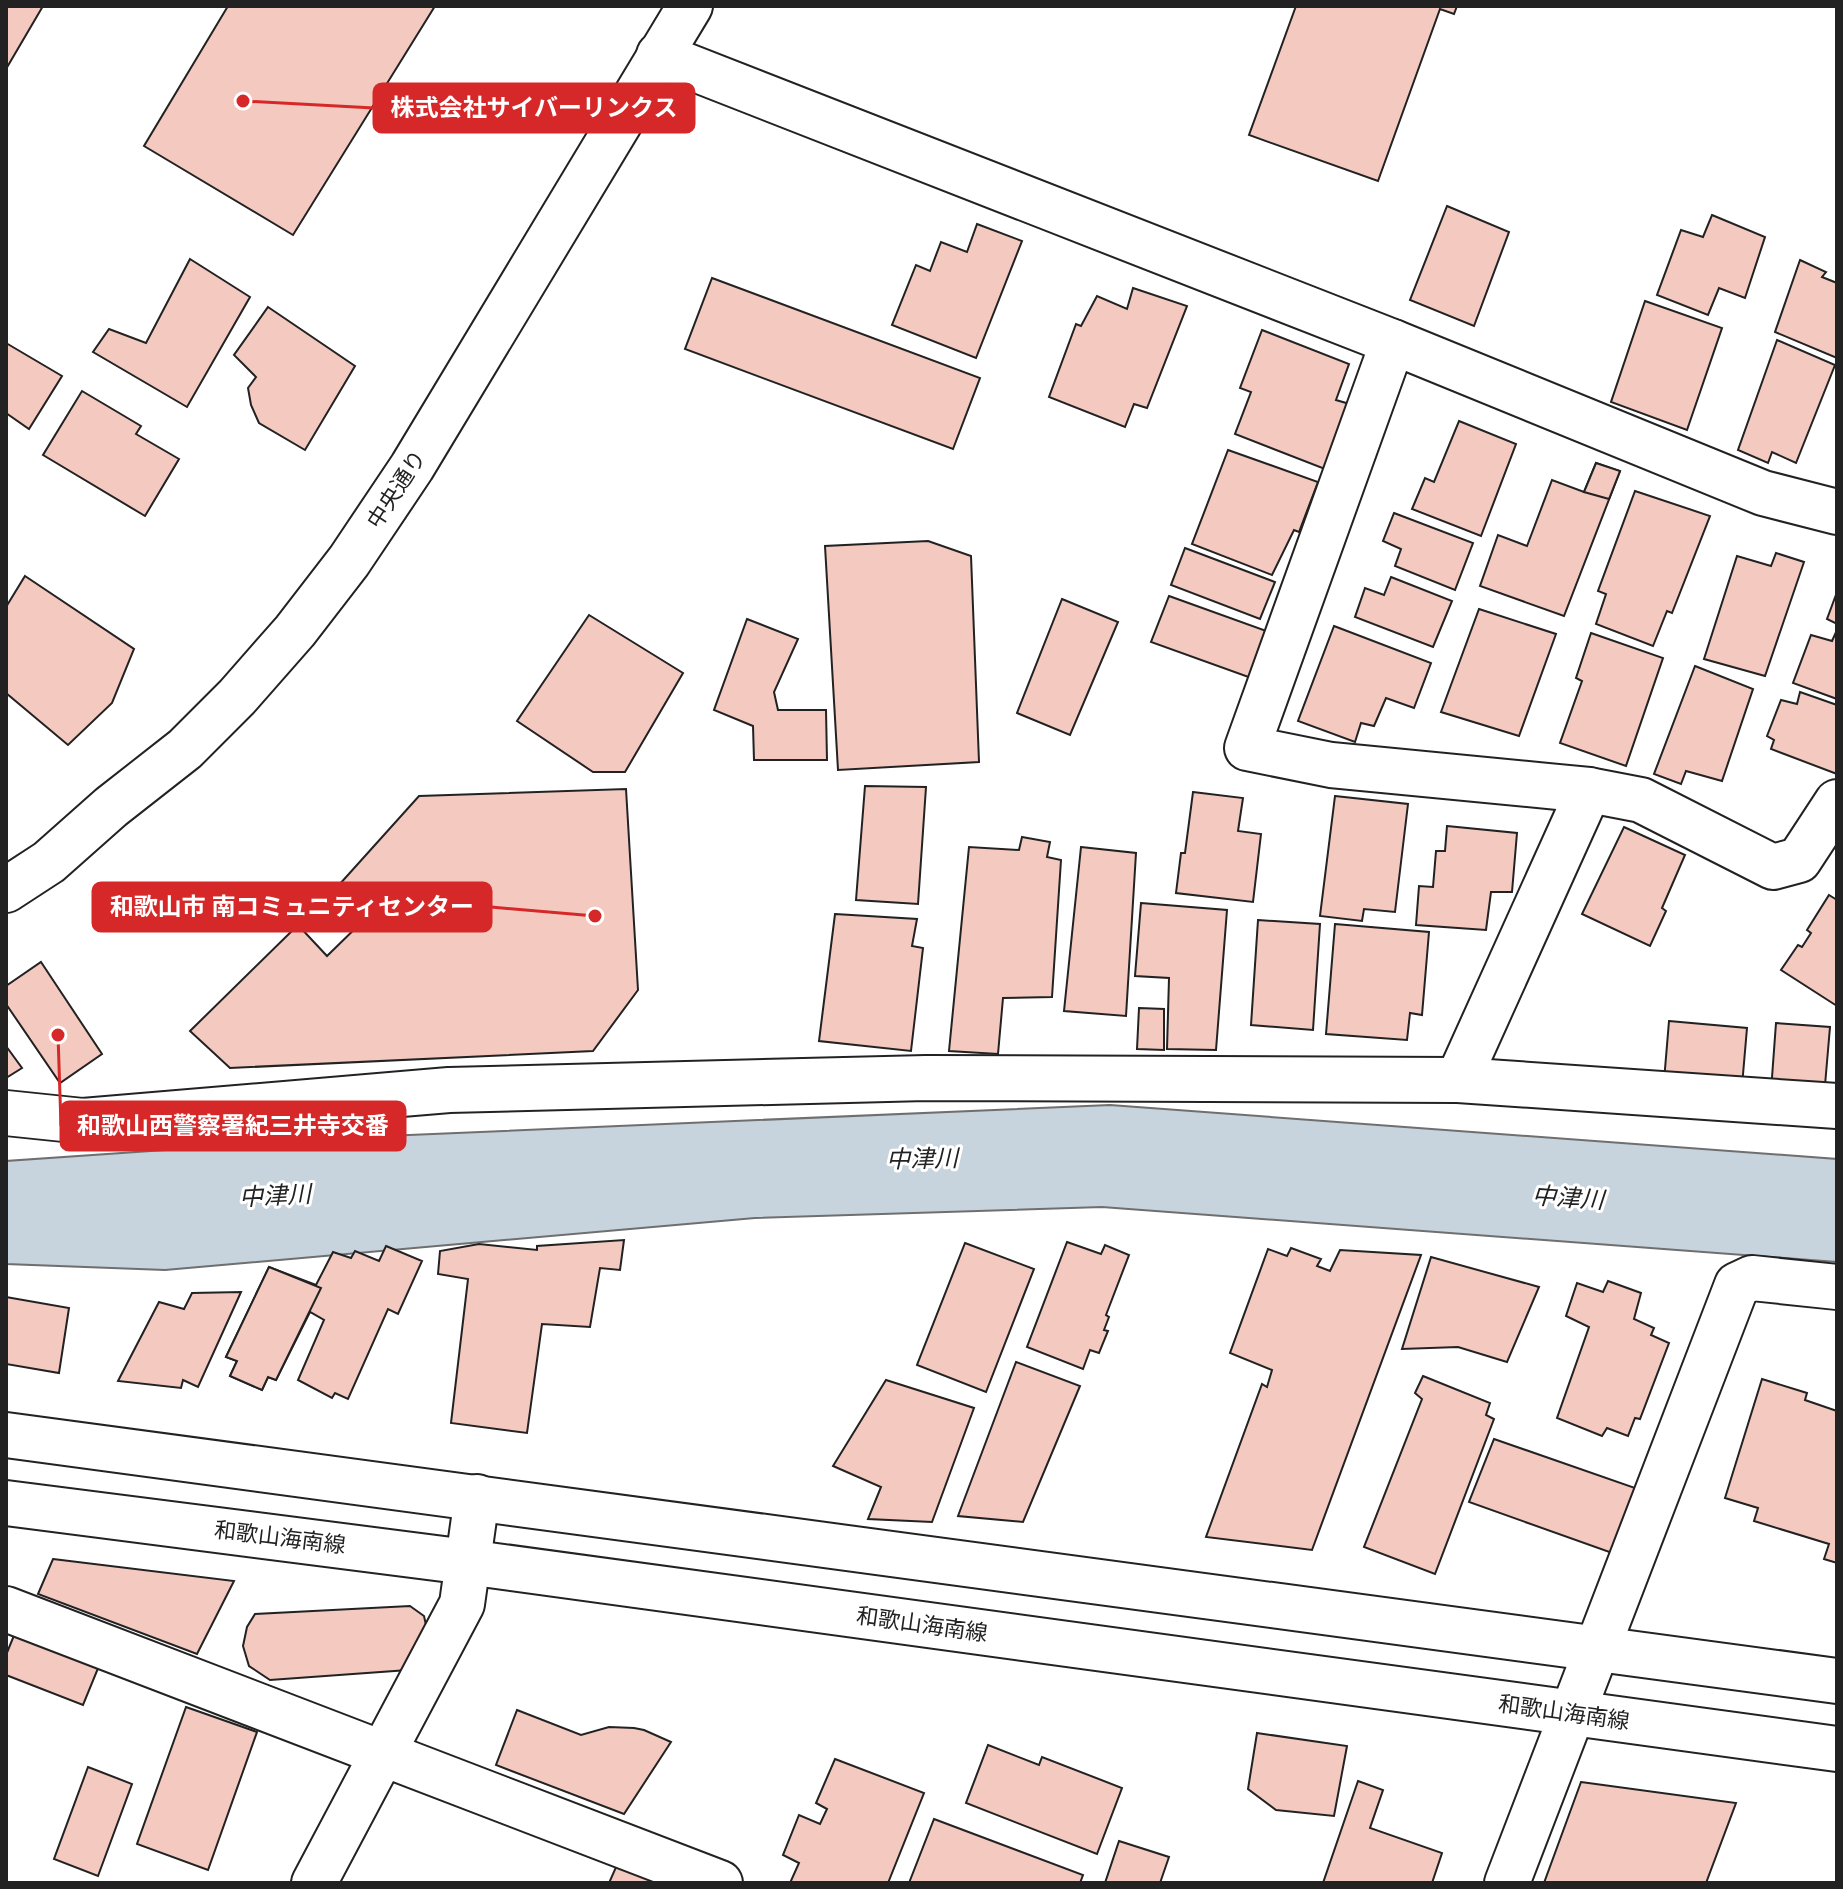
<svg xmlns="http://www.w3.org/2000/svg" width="1843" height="1889" viewBox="0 0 1843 1889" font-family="Ubuntu,'Noto Sans JP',sans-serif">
	<rect width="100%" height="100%" fill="#fff"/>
	<polygon fill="#c7d3dd" stroke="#6f6f6f" stroke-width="2" points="1110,1105 1837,1159 1837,1262 1102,1207 755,1218 165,1270 6,1264 6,1161 338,1138"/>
	<g fill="#f3c9c0" stroke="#222" stroke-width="2">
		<polygon points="6,6 43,6 6,69"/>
		<polygon points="228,6 435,6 293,235 144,146"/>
		<polygon points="1296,6 1457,6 1454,14 1440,9 1378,181 1249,135"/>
		<polygon points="1447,206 1509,232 1474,326 1410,300"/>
		<polygon points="1712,215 1765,237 1745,298 1719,288 1708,315 1657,295 1681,230 1703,237"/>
		<polygon points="977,224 1022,241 976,358 892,325 916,265 930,271 941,242 967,252"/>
		<polygon points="190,259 250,297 187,407 93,352 109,329 146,343"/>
		<polygon points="1800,260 1826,272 1822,277 1837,283 1837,358 1775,332"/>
		<polygon points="712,278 980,378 953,449 685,349"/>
		<polygon points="1133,288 1187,306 1147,408 1134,404 1125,427 1049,397 1076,324 1081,326 1097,296 1127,309"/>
		<polygon points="1645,301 1722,328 1687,430 1611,402"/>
		<polygon points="268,307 355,366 305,450 259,423 251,405 248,388 256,377 234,355"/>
		<polygon points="1262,330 1349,364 1336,400 1353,405 1330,471 1235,434 1251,392 1240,388"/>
		<polygon points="1777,340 1835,365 1796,463 1772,452 1768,463 1738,450"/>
		<polygon points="6,343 62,376 29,429 6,413"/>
		<polygon points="82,391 141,426 136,434 179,459 145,516 43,455"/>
		<polygon points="1459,421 1516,444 1481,536 1412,509 1425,478 1434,482"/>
		<polygon points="1228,450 1318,482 1299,532 1294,530 1272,575 1192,544"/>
		<polygon points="1596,463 1620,471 1564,616 1480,586 1498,535 1527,546 1552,480 1584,492"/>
		<polygon points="1596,463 1620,471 1609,499 1584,492"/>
		<polygon points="1635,491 1710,516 1672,613 1667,611 1653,646 1596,624 1606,594 1598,591"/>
		<polygon points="1394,513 1473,543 1455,590 1395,566 1401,549 1383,541"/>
		<polygon points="928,541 971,556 979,762 838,770 825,546"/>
		<polygon points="1185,548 1275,582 1260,619 1171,585"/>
		<polygon points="1776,553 1804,562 1765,676 1704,659 1737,556 1771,566"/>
		<polygon points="25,576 134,649 112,703 68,745 6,693 6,607"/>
		<polygon points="1391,577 1452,601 1433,647 1355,617 1365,588 1384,595"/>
		<polygon points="1837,592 1837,624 1827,619"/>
		<polygon points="1169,596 1272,633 1254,679 1151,642"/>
		<polygon points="1062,599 1118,622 1070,735 1017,713"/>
		<polygon points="1479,609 1556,634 1519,736 1441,712"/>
		<polygon points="589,615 683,673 625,772 593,772 517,721"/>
		<polygon points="747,619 798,639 774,692 778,710 826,710 827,760 754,760 753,726 714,710"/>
		<polygon points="1334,626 1431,663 1414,708 1386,698 1374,726 1361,723 1355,742 1298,721"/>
		<polygon points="1837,630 1837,699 1793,683 1811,635 1832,641"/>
		<polygon points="1591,633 1663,658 1626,766 1560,743 1582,681 1576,678"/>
		<polygon points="1695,666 1753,689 1722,781 1686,771 1681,784 1654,774"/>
		<polygon points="1800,692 1837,705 1837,774 1771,749 1774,740 1767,736 1781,700 1797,704"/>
		<polygon points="865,786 926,787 918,904 856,900"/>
		<polygon points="626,789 638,990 593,1051 230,1068 190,1031 298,925 327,956 368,916 329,896 419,796"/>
		<polygon points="1193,792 1243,798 1238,831 1261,834 1253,902 1176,893 1181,853 1185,853"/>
		<polygon points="1335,796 1408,804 1395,912 1364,909 1362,921 1320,916"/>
		<polygon points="1447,826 1517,833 1512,892 1491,892 1486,930 1416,925 1419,886 1433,887 1436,851 1445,851"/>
		<polygon points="1624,827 1685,855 1662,908 1666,911 1650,946 1582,914"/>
		<polygon points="1022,837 1050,842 1047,857 1061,860 1052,997 1003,998 998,1054 949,1051 969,847 1019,850"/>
		<polygon points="1081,847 1136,853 1126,1016 1064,1011"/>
		<polygon points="1829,895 1837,900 1837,1006 1781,970 1798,945 1802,947 1811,933 1807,930"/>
		<polygon points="1141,903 1227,910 1216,1050 1167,1049 1169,978 1135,976"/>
		<polygon points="835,914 917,919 912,946 923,948 911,1051 819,1041"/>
		<polygon points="1258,920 1320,924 1313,1030 1251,1025"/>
		<polygon points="1335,924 1429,932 1422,1015 1410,1013 1407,1040 1326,1034"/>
		<polygon points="41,962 102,1054 60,1083 6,1004 6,986"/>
		<polygon points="1139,1008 1164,1009 1164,1050 1137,1049"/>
		<polygon points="1669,1021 1747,1028 1742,1086 1664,1081"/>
		<polygon points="1776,1023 1830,1027 1824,1097 1771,1091"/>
		<polygon points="6,1046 22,1068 6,1078"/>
		<polygon points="624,1240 620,1270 600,1268 590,1327 542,1324 527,1433 451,1423 468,1279 438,1274 440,1251 479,1244 537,1250 537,1246"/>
		<polygon points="1067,1242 1101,1254 1105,1245 1129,1255 1106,1315 1109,1317 1104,1330 1108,1331 1099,1353 1090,1350 1083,1369 1027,1347"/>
		<polygon points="965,1243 1034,1269 986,1392 917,1365"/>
		<polygon points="386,1246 422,1261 398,1314 388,1309 348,1399 335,1393 332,1398 298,1380 324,1320 310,1312 276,1380 268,1377 262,1390 230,1376 237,1361 226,1357 269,1267 316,1285 333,1252 351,1258 355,1251 379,1261"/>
		<polygon points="1291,1248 1321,1259 1317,1266 1330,1271 1340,1250 1421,1255 1312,1550 1206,1537 1262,1384 1267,1387 1272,1370 1230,1353 1268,1249 1287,1256"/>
		<polygon points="1431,1257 1539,1287 1507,1362 1458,1347 1402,1349"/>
		<polygon points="269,1267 321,1288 276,1380 268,1377 262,1390 230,1376 237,1361 226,1357"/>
		<polygon points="1608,1281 1641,1293 1634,1319 1654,1328 1651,1335 1669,1343 1640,1419 1635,1418 1628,1436 1607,1428 1602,1436 1557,1418 1589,1327 1566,1316 1577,1283 1603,1292"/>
		<polygon points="241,1292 198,1387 183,1380 181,1388 118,1381 159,1302 184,1309 192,1293"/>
		<polygon points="6,1297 69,1308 59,1373 6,1364"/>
		<polygon points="1016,1362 1080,1386 1023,1522 958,1516"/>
		<polygon points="1423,1376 1490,1403 1486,1415 1494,1419 1435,1574 1364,1547 1422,1399 1415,1393"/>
		<polygon points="1762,1379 1807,1393 1805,1400 1837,1411 1837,1563 1824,1559 1829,1544 1754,1521 1758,1508 1725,1498"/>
		<polygon points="886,1380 974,1408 932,1522 868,1519 881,1487 833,1466"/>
		<polygon points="1494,1439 1638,1489 1615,1554 1469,1502"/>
		<polygon points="53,1559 234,1581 197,1654 38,1594"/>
		<polygon points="410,1606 424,1616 428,1634 408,1670 270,1680 249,1666 243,1646 247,1627 255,1614"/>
		<polygon points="17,1628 101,1661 83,1705 6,1675 6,1655"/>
		<polygon points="186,1707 257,1732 208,1870 137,1844"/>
		<polygon points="517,1710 581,1735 609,1727 634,1728 644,1730 671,1742 624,1814 496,1765"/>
		<polygon points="1257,1733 1347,1746 1334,1816 1276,1810 1248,1789"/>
		<polygon points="988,1745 1039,1765 1042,1757 1122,1788 1097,1854 966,1803"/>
		<polygon points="835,1759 924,1793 888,1883 790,1883 799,1863 783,1855 799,1815 820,1824 827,1809 816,1803"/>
		<polygon points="88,1767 132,1784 98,1876 54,1859"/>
		<polygon points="1358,1781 1383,1790 1370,1828 1442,1853 1432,1883 1323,1883"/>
		<polygon points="1581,1782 1736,1803 1706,1883 1544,1883"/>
		<polygon points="934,1819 1083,1875 1080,1883 909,1883"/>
		<polygon points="1119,1841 1169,1857 1160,1883 1105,1883"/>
		<polygon points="620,1858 670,1883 609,1883"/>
	</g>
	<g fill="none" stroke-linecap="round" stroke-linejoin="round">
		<g stroke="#222" stroke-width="48">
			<g id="minor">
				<polyline points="659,55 1393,342 1247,748 1331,765 1589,790 1458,1080"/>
				<polyline points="1393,342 1763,493 1837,512"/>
				<polyline points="1589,790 1641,800 1773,867 1799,860 1837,802"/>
				<polyline points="6,1113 83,1121 449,1090 926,1078 1458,1080 1837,1106"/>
				<polyline points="6,1609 720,1883"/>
				<polyline points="314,1883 462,1604 477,1497"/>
				<polyline points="1507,1883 1737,1285 1752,1278 1837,1287"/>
			</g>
		</g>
		<g stroke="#222" stroke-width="48">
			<g id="major">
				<polyline points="6,1435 1837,1681"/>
				<polyline points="6,1503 467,1562 1837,1749"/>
			</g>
		</g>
		<g stroke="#222" stroke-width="48">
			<polyline id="highway" points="6,890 49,862 111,807 185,749 237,697 295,631 349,561 412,467 690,6"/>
		</g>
		<use href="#minor" stroke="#fff" stroke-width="44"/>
		<use href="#major" stroke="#fff" stroke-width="44"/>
		<use href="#highway" stroke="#fff" stroke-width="44"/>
	</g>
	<g text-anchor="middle" stroke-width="6" stroke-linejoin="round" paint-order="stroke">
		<g font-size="22" fill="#222" stroke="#fff">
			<text transform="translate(396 489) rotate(-57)" y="8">中央通り</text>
			<text transform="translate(280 1537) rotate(7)" y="8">和歌山海南線</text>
			<text transform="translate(922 1624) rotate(8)" y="8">和歌山海南線</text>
			<text transform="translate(1564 1712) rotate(8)" y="8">和歌山海南線</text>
		</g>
		<g font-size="24" font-style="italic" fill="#222" stroke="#fff">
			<text transform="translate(922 1159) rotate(-1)" y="8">中津川</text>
			<text transform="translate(275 1196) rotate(-3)" y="8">中津川</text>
			<text transform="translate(1568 1198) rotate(4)" y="8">中津川</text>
		</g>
	</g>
	<path fill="none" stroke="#d62828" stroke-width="3" d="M243 101L374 108M595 916L491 907M58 1035L61 1126"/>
	<g fill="#d62828" stroke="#fff" stroke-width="3">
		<circle cx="243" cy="101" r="8"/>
		<circle cx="595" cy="916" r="8"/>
		<circle cx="58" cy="1035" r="8"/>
	</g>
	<g fill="#d62828" stroke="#d62828" stroke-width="3">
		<rect x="374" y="84" width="320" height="48" rx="8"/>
		<rect x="93" y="883" width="398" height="48" rx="8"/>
		<rect x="61" y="1102" width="344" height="48" rx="8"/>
	</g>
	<g font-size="24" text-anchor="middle" font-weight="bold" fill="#fff">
		<text x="534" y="116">株式会社サイバーリンクス</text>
		<text x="292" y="915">和歌山市 南コミュニティセンター</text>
		<text x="233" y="1134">和歌山西警察署紀三井寺交番</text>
	</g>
	<rect width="1843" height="1889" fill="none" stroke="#222222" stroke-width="16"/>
</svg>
